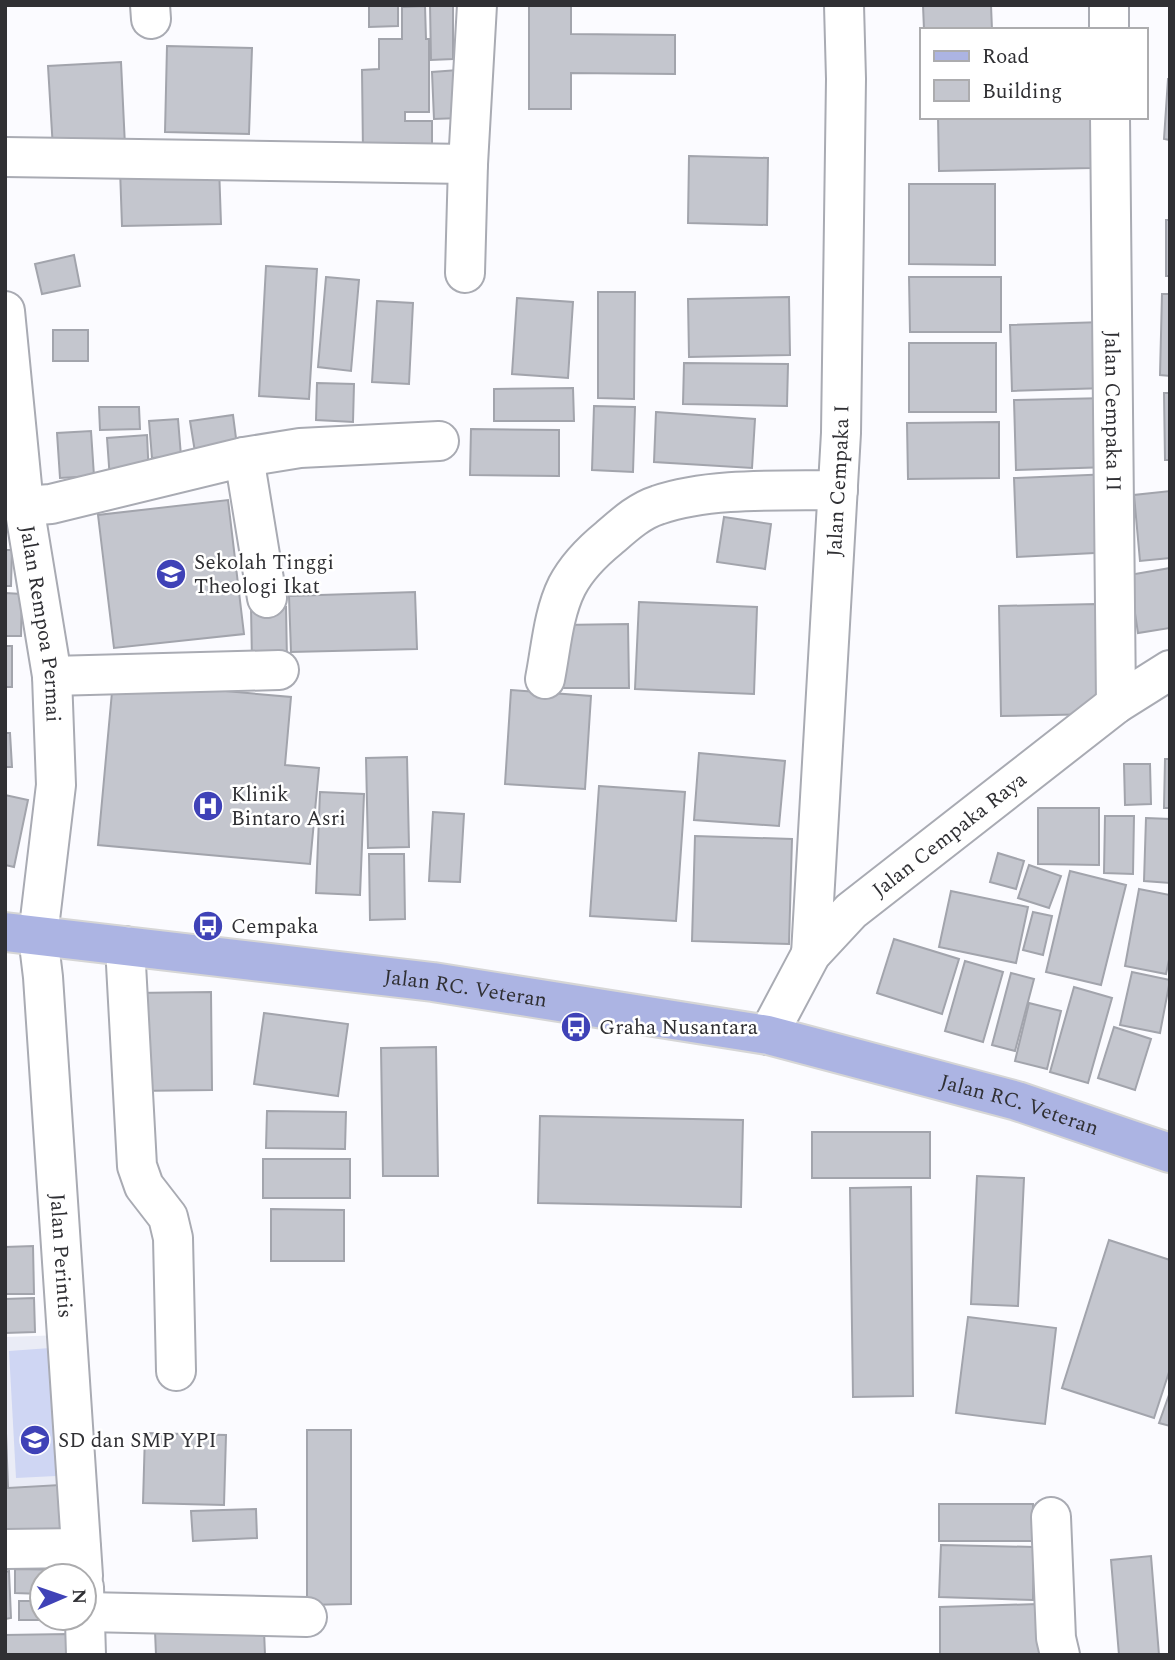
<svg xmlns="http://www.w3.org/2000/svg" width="1175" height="1660" viewBox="0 0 1175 1660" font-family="Spectral,serif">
	<rect width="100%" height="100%" fill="#fbfbff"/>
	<polygon fill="#eaecf6" points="62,1335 69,1543 5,1545 5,1337"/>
	<polygon fill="#cfd6f3" points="50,1348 56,1476 16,1478 9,1351"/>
	<g fill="#c4c6ce" stroke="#a2a4ac" stroke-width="2">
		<polygon points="369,5 398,5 398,26 369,27"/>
		<polygon points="430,5 453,5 453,59 431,60"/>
		<polygon points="529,5 571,6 571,34 675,35 675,74 571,73 571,109 529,109"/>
		<polygon points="923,5 991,5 992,30 924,30"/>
		<polygon points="425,6 426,39 429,39 429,112 405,112 405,121 432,121 432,147 363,153 362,70 379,69 379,39 402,39 402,7"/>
		<polygon points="167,46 252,48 249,134 165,132"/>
		<polygon points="121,62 125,146 53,149 48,66"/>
		<polygon points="458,70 460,118 434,119 432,72"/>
		<polygon points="1168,79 1170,79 1170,140 1164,139"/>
		<polygon points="938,117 1091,117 1092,168 939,171"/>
		<polygon points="689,156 768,158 767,225 688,223"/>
		<polygon points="219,166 221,224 122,226 120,169"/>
		<polygon points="909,184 995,184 995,265 909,264"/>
		<rect x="1166" y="220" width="4" height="56"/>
		<polygon points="74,255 80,286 42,294 35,264"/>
		<polygon points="266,266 317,269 309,399 259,396"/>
		<polygon points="326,277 359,280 351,371 318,367"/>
		<polygon points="909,277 1001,277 1001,332 910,332"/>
		<polygon points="598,292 635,292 634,399 598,398"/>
		<polygon points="1162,294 1170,294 1170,376 1160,375"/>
		<polygon points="789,297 790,355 689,357 688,299"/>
		<polygon points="517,298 573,302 568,378 512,374"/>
		<polygon points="377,301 413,303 409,384 372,382"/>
		<polygon points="1103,322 1106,388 1012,391 1010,325"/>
		<rect x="53" y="330" width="35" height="31"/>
		<rect x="909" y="343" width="87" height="69"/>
		<polygon points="684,363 788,364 787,406 683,404"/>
		<polygon points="317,383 354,384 353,422 316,420"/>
		<polygon points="573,388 574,421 494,421 494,389"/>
		<polygon points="1164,393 1170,393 1170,460 1165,460"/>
		<polygon points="1107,398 1109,467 1016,470 1014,400"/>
		<polygon points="594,406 635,407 633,472 592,470"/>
		<polygon points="99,407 139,407 140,429 100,430"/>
		<polygon points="656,412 755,419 752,468 654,462"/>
		<polygon points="233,415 237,446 195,452 190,421"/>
		<polygon points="178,419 181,456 152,458 149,421"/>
		<polygon points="999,422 999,478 908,479 907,423"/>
		<polygon points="471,429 559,430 559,476 470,475"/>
		<polygon points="91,431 94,476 60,478 57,433"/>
		<polygon points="147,435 149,478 110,480 107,438"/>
		<polygon points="1111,474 1114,552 1017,557 1014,478"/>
		<polygon points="1170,491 1170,558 1140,561 1134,495"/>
		<polygon points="228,500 244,634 114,648 98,515"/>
		<polygon points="724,517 771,524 765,569 717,562"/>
		<polygon points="5,550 12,550 11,586 5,586"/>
		<polygon points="1170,568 1170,628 1138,633 1129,575"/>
		<polygon points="415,592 417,649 291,652 289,596"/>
		<polygon points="5,593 22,594 21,636 5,636"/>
		<polygon points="639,602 757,607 754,694 635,689"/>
		<polygon points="1096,604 1098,714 1001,716 999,606"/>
		<polygon points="251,607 286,607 287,661 252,661"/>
		<polygon points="628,624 629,688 562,688 561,625"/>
		<rect x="5" y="646" width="7" height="41"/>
		<polygon points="113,681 291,697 285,765 319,768 310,864 98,845"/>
		<polygon points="511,690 591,696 585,789 505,784"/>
		<polygon points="5,733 10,733 12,767 5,767"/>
		<polygon points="699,753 785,761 779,826 694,820"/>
		<polygon points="407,757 409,847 368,848 366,758"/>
		<polygon points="1165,759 1170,759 1170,808 1164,808"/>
		<polygon points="1124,764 1150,764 1151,804 1125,805"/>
		<polygon points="599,786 685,792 676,921 590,916"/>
		<polygon points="320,792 364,794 360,895 316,893"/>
		<polygon points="5,795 28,800 14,867 5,865"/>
		<polygon points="1038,808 1099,808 1099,865 1038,864"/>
		<polygon points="433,812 464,814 460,882 429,881"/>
		<polygon points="1105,816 1134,816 1133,874 1104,873"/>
		<polygon points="1146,818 1170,819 1170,883 1144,881"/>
		<polygon points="695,836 792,839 789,944 692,941"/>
		<polygon points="998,853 1024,861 1016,889 990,882"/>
		<polygon points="369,854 404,854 405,919 370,920"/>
		<polygon points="1029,865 1061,876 1049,908 1018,898"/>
		<polygon points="1070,871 1126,885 1101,985 1046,972"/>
		<polygon points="1139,889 1170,895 1170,955 1166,974 1125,966"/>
		<polygon points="951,891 1028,907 1016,963 939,947"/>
		<polygon points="1033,912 1052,916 1043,955 1023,950"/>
		<polygon points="894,939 959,959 942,1014 877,993"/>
		<polygon points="965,961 1003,972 983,1042 945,1031"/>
		<polygon points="1132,972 1170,980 1160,1033 1120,1025"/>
		<polygon points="1011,973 1034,979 1015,1051 992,1045"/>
		<polygon points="1074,987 1112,998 1088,1083 1050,1072"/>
		<polygon points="211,992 212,1090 135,1091 133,993"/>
		<polygon points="1029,1003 1061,1011 1047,1069 1015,1061"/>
		<polygon points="264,1013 348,1024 338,1096 254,1084"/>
		<polygon points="1114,1027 1151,1039 1135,1090 1098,1078"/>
		<polygon points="436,1047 438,1176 383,1176 381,1048"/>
		<polygon points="267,1111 346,1112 345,1149 266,1148"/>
		<polygon points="540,1116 743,1120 741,1207 538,1203"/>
		<rect x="812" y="1132" width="118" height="46"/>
		<rect x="263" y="1159" width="87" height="39"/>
		<polygon points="977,1176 1024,1178 1018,1306 971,1304"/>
		<polygon points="911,1187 913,1396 853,1397 850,1188"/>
		<polygon points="271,1209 344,1210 344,1261 271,1261"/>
		<polygon points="1109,1240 1170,1260 1170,1369 1154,1418 1062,1388"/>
		<polygon points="33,1246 34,1294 5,1294 5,1247"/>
		<polygon points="34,1298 35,1332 5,1333 5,1299"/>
		<polygon points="968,1317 1056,1328 1045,1424 956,1413"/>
		<polygon points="1170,1392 1170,1426 1159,1423"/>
		<polygon points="5,1406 8,1488 60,1485 62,1538 5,1541"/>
		<polygon points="307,1430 351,1430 351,1604 307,1605"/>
		<polygon points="145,1433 226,1435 224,1505 143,1503"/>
		<rect x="939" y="1504" width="94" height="37"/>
		<polygon points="256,1509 257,1538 193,1541 191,1511"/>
		<polygon points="941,1545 1034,1547 1033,1600 939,1597"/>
		<polygon points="1151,1556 1159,1655 1119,1655 1111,1560"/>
		<polygon points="15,1569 71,1570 71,1576 42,1576 42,1594 15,1593"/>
		<polygon points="9,1571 11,1618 5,1619 5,1572"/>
		<polygon points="19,1601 42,1601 42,1618 71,1620 19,1620"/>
		<polygon points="1038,1604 1040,1655 940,1655 940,1607"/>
		<polygon points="264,1630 265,1655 156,1655 155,1631"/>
		<polygon points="68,1634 68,1655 5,1655 5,1635"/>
	</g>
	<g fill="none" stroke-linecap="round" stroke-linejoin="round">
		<g stroke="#a9abb3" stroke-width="42">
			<g id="minor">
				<polyline points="150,5 151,19"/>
				<polyline points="1109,5 1109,30"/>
				<path id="s1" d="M1110,117L1116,704"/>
				<polyline points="5,157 468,164 477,5"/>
				<polyline points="465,273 468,164"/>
				<path id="s2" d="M5,311L24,506L52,676L56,785L38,936L43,977L83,1576"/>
				<polyline points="244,457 300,448 439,441"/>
				<polyline points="24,506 51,504 244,457 267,598"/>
				<polyline points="52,676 279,670"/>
				<path d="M545,679C551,649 553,614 567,586C577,567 593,551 609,538C624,525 639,511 658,505C710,487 783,491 838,490"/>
				<polyline points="125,946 137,1166 144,1186 168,1217 173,1238 176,1371"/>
				<path id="s3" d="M811,954L841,433L846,79L844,5"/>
				<path id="s4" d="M768,1035L811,954L851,911L1116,704L1170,670"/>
				<polyline points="1051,1517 1056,1638 1060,1655"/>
				<polyline points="5,1549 81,1548"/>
				<polyline points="84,1587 86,1655"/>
				<polyline points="86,1612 307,1617"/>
			</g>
		</g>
		<g stroke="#d6d6d6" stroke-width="42">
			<g id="major">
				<path id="s5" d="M5,932L433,982L768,1035L1017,1101L1170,1153"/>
			</g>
		</g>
		<use href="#minor" stroke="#fff" stroke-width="38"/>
		<use href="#major" stroke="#acb4e3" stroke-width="38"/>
	</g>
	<defs>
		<g id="university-disc" transform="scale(1.575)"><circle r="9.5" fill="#3f42b7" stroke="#fff"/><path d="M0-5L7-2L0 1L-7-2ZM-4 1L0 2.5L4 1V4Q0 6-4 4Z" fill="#fff"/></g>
		<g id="hospital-disc" transform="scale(1.575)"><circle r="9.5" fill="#3f42b7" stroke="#fff"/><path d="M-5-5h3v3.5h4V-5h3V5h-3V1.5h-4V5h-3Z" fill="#fff"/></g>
		<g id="bus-disc" transform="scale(1.575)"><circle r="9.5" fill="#3f42b7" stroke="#fff"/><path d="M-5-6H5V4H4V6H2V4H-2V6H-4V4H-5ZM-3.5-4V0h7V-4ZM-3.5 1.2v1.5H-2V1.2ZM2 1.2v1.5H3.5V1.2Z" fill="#fff"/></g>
		<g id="school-disc" transform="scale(1.575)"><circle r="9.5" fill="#3f42b7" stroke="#fff"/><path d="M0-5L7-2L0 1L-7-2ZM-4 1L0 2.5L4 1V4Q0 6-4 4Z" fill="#fff"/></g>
	</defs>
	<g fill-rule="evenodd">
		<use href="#university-disc" x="171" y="574"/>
		<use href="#hospital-disc" x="208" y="806"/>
		<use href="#bus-disc" x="208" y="926"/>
		<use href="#bus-disc" x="576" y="1027"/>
		<use href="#school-disc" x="35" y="1440"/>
	</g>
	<g text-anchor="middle" stroke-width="5" stroke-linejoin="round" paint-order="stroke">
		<g font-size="21" fill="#303034" stroke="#fff">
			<text dy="7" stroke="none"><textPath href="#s1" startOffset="294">Jalan Cempaka II</textPath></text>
			<text dy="7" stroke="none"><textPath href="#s3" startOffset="474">Jalan Cempaka I</textPath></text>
			<text dy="7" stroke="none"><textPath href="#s2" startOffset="315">Jalan Rempoa Permai</textPath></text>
			<text dy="7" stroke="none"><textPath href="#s4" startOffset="275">Jalan Cempaka Raya</textPath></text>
			<text dy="7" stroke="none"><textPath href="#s5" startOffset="464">Jalan RC. Veteran</textPath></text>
			<text dy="7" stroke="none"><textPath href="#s5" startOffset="1031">Jalan RC. Veteran</textPath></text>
			<text dy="7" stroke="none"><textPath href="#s2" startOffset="950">Jalan Perintis</textPath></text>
		</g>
		<g font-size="21" fill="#303034" stroke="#fff" text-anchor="start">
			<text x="194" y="569">Sekolah Tinggi<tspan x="194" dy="24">Theologi Ikat</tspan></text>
			<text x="231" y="801">Klinik<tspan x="231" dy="24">Bintaro Asri</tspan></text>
			<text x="231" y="933">Cempaka</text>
			<text x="599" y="1034">Graha Nusantara</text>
			<text x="58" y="1447">SD dan SMP YPI</text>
		</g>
	</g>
	<rect width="1175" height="1660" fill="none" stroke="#303034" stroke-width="14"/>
	<rect x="920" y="28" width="228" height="91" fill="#ffffff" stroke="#acacae" stroke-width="2"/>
	<rect x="934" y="51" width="35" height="10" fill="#acb4e3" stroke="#acacae" stroke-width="2"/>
	<text x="982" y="63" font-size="21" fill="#303034">Road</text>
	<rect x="934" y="80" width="35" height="21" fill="#c4c6ce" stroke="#acacae" stroke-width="2"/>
	<text x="982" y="98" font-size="21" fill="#303034">Building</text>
	<g transform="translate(63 1597) rotate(88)"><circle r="33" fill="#ffffff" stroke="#acacae" stroke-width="2"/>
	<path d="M0-5L12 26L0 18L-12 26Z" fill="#3f42b7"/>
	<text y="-10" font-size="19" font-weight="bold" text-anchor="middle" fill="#303034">N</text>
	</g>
</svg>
